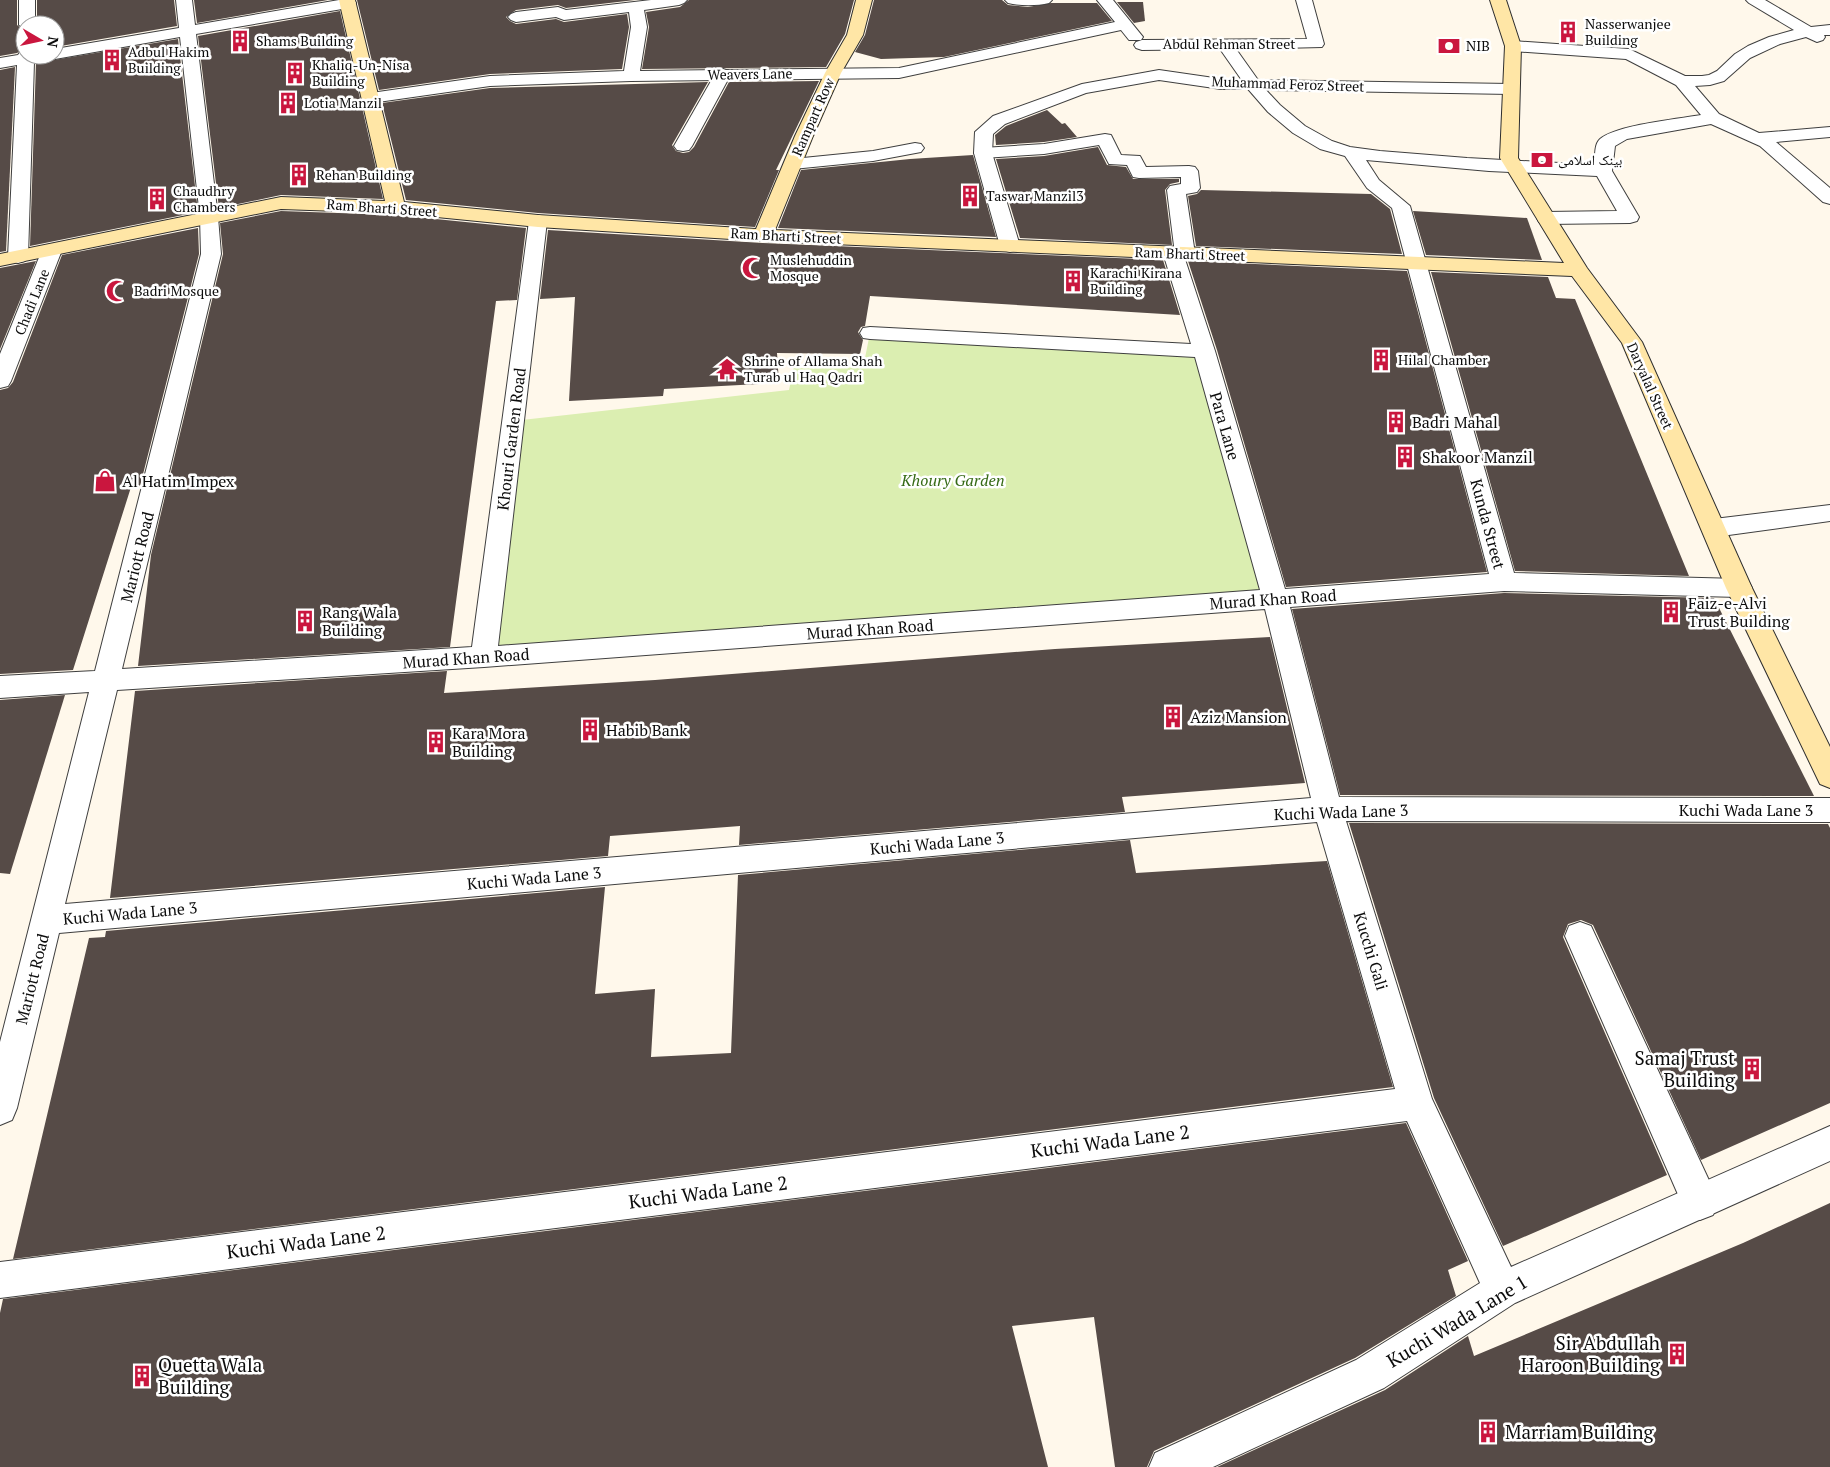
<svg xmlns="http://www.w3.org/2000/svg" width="1830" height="1467" viewBox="0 0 1830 1467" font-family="'PT Serif','Noto Naskh Arabic',serif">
	<rect width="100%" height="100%" fill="#fff8eb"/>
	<polygon fill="#dbeeb1" points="870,333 1204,351 1275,599 484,657 513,421 789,390 794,366 863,368"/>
	<g fill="#564b47">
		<polygon points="0,0 17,0 17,25 25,31 25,48 17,53 0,56"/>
		<polygon points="37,0 174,0 177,26 55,47 55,25 37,25"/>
		<polygon points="194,0 328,0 197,23"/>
		<polygon points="357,0 635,0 566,8 558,5 516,10 506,17 510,21 516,24 556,19 564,22 627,14 629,27 622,69 490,74 379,90"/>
		<polygon points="689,0 854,0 845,34 826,67 642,69 649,27 646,12 680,7"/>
		<polygon points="874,0 1002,0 1008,5 1028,7 1051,3 1097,3 1112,21 944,57 881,59 855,52 865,35"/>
		<polygon points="1117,2 1143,2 1145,21 1134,23"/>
		<polygon points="340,11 383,199 281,195 219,208 198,36"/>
		<polygon points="178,39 198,212 30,246 36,63"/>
		<polygon points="15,67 6,251 0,252 0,70"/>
		<polygon points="819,81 776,170 779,170 755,227 538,213 406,200 382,103 490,88 708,82 672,145 676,151 683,153 689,152 694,147 729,82"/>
		<polygon points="1047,110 1062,124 1065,123 1077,137 1044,142 996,145 995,135 1006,126"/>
		<polygon points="1098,147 1107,165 1126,167 1133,179 1179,179 1179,182 1170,184 1165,190 1172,245 1020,238 996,159 1044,156"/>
		<polygon points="973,155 996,237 778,228 801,170 910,159"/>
		<polygon points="1201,190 1371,194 1390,209 1402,254 1196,246 1188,196 1197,194"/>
		<polygon points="281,211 396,215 526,228 517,300 496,301 450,647 138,666 151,555 223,254 220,223"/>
		<polygon points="1413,211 1527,218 1542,260 1426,255"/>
		<polygon points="198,228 199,254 140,486 132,484 73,670 0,674 0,390 8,388 13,382 62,255"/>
		<polygon points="548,230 763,243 1163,260 1180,315 870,296 865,326 861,327 858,332 863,340 860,354 777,353 779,383 664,389 663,396 569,401 575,297 540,299"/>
		<polygon points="36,261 0,349 0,268"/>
		<polygon points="1188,261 1407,271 1487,572 1286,587 1217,350"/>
		<polygon points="1431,272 1548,277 1556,298 1575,299 1689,576 1515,571"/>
		<polygon points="1504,593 1714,598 1814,796 1340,795 1292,609"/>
		<polygon points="1270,637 1305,783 1122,797 1125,812 739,845 740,826 610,836 608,856 110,898 135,691 447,671 444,693 655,680 1055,649"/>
		<polygon points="65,695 10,874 0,873 0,700"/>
		<polygon points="1349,823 1828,824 1830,828 1830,1103 1701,1160 1593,925 1581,920 1568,924 1563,937 1667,1175 1503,1246 1434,1098"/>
		<polygon points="1130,840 1136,873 1327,861 1393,1087 13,1259 89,938 105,937 106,931 605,887 595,994 655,989 651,1057 731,1053 738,875"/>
		<polygon points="1406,1123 1468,1261 1448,1270 1456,1296 1355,1358 1154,1451 1147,1467 1115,1467 1094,1317 1012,1326 1048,1467 0,1467 0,1313 3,1299"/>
		<polygon points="1830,1203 1830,1467 1217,1467 1385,1390 1468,1336 1474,1356 1743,1243"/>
	</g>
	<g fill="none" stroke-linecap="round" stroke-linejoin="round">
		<g stroke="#3f3f3f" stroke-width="2">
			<g id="lane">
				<polygon points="723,69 729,71 731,74 692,146 689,150 683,151 677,150 674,146 715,74 717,71"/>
				<polygon points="1105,134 1111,135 1121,155 1140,156 1146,167 1189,166 1195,167 1198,171 1200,188 1197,192 1186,194 1195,254 1192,258 1185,260 1178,258 1175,254 1167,190 1170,186 1181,184 1181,177 1139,178 1133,177 1127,165 1109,164 1099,145 1044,154 983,158 977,157 974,153 977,149 983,148 1044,144"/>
				<polygon points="915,143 921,144 924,148 921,152 873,161 793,169 787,168 784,164 787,160 793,159 873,151"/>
				<polygon points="1580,922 1591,926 1713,1189 1718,1202 1713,1215 1700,1220 1687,1215 1565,936 1569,926"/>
			</g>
		</g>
		<g stroke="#3f3f3f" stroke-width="2">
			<g id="street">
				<polygon points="19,0 35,0 35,25 25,25 25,29 19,25"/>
				<path d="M176,0H192L195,25L339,0H354L356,3L353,6L348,8L196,34L218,217L221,254L122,669L472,647L529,221L531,217L538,215L545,217L547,221L498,646L1260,590L1195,357L870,339L863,338L860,333L863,328L870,327L1191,344L1163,253L1166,249L1173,247L1180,249L1183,253L1215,351L1285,589L1489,574L1392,208L1367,188L1345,156L1320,149L1293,133L1268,112L1248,89H1221L1159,80L1086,93L1005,124L993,134L992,153L1020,246L1017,250L1010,252L1003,250L1000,246L974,153L975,132L993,116L1082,84L1159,70L1221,79H1241L1220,49L1142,50L1136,48L1134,45L1136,42L1142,40L1307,39L1296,0H1312L1324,44L1322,47L1236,49L1258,80L1511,84L1517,85L1519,89L1517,93L1511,94L1266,90L1280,105L1305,126L1332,141L1350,147L1380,151L1467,158L1595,165C1595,158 1594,144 1600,139C1616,125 1678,119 1701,115L1676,85L1626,59L1513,51L1507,49L1505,46L1507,43L1513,41L1629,49L1685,76H1702L1709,75L1717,71L1735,54L1748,46L1769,37L1794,30L1749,3L1746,0H1765L1811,27L1830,25V35H1824L1825,37L1823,40L1817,42L1806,37L1780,44L1750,58L1724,81L1710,85L1695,86L1719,114L1759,133L1830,127V137L1776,142L1830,188V204L1823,202L1760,146L1711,124L1627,139L1615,146L1612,171L1639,217L1637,221L1630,223L1546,224L1539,222L1537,218L1539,214L1546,212L1617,211L1597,176L1489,171L1366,160L1379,180L1410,206L1514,573L1739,579L1748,581L1752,588L1748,595L1739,597L1504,591L1290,607L1339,797L1830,798V822L1346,821L1432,1099L1511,1267L1830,1126V1161L1515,1303L1384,1388L1213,1467H1149L1155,1453L1356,1360L1480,1283L1407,1121L0,1298V1262L1395,1089L1317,822L59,933L17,1108L12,1120L0,1125V1042L89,692L0,698V676L95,671L201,254L200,217L180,37L55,59L50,58L34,62L28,257L25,261L18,263L11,261L8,257L17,65L0,68V58L18,55L20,52L25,50V55H55V49L179,28ZM1265,609L1311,798L65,904L117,690L484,667Z"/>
				<polygon points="651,0 687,0 684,3 679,5 644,10 647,27 640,71 899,68 1115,22 1097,0 1113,0 1143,37 1141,40 1129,40 1121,30 899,78 631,81 490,86 371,103 365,102 363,98 365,94 371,93 490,76 624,71 631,27 629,12 564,20 556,17 516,22 511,20 508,17 511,14 516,12 558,7 566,10"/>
				<path d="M1005,0H1052L1049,3C1037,6 1020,6 1008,3Z"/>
				<polygon points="52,244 59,246 62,250 11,381 8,386 0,388 0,354 42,250 45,246"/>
				<polygon points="1830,505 1830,521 1714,537 1705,534 1702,528 1705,522 1714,519"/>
			</g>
		</g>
		<g stroke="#2e2e2e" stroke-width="2">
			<polygon id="secondary" points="339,0 355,0 404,202 538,215 756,229 795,136 825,73 847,35 856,0 872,0 863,35 841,73 813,136 775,230 1564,263 1500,158 1505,46 1490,0 1506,0 1521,46 1518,158 1587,268 1642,342 1752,588 1830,747 1830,788 1820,784 1726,588 1622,343 1572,276 763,241 538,227 396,213 281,209 0,266 0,254 281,197 385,201"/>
		</g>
		<use href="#lane" fill="#fff" fill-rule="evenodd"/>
		<use href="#street" fill="#fff" fill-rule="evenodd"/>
		<use href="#secondary" fill="#ffe6a6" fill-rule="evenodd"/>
	</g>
	<defs>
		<g id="building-bare" transform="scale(1.725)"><path d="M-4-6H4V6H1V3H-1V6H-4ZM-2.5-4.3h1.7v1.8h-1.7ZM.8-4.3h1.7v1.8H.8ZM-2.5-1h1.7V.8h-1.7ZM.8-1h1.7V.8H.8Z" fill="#ca163e" stroke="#fff" stroke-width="2.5" paint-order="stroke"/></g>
		<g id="bank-bare" transform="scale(1.725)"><path d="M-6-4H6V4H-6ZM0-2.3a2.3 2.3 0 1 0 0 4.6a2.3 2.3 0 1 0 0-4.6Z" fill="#ca163e" stroke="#fff" stroke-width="2.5" paint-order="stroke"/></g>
		<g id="mosque-bare" transform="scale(1.725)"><path d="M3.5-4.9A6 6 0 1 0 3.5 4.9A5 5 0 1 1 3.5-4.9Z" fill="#ca163e" stroke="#fff" stroke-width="2.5" paint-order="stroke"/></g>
		<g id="temple-bare" transform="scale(1.725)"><path d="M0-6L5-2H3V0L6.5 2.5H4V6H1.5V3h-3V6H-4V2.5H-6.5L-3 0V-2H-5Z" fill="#ca163e" stroke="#fff" stroke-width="2.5" paint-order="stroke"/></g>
		<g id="shop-bare" transform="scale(1.725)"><path d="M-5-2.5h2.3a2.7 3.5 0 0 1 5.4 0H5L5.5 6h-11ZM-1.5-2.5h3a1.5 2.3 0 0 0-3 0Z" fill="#ca163e" stroke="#fff" stroke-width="2.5" paint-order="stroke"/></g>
	</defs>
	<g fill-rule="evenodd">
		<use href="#building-bare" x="1568" y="32"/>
		<use href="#building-bare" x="240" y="41"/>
		<use href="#bank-bare" x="1449" y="46"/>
		<use href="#building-bare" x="112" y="60"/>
		<use href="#building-bare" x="295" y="73"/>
		<use href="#building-bare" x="288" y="103"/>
		<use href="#bank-bare" x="1542" y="160"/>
		<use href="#building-bare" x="299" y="175"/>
		<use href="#building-bare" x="970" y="196"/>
		<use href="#building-bare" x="157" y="199"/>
		<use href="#mosque-bare" x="753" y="268"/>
		<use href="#building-bare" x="1073" y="281"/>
		<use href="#mosque-bare" x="117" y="291"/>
		<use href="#building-bare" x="1381" y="360"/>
		<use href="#temple-bare" x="727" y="369"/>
		<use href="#building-bare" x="1396" y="422"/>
		<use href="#building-bare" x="1405" y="457"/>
		<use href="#shop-bare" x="105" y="481"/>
		<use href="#building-bare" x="1671" y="612"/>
		<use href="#building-bare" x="305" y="621"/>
		<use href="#building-bare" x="1173" y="717"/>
		<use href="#building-bare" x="590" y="730"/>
		<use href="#building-bare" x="436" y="742"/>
		<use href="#building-bare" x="1752" y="1069"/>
		<use href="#building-bare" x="1677" y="1354"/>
		<use href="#building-bare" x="142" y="1376"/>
		<use href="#building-bare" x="1488" y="1432"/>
	</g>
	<g text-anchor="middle" stroke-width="5" stroke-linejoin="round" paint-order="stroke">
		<g font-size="14" fill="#0c0c0c" stroke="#fff" text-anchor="start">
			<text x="1585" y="29">Nasserwanjee<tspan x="1585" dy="16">Building</tspan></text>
			<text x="256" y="46">Shams Building</text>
			<text x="1466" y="51">NIB</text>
			<text x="128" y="57">Adbul Hakim<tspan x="128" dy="16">Building</tspan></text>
			<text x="312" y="70">Khaliq-Un-Nisa<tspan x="312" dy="16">Building</tspan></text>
			<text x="304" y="108">Lotia Manzil</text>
			<text x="1558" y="165">بینک اسلامی</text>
			<text x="316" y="180">Rehan Building</text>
			<text x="173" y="196">Chaudhry<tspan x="173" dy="16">Chambers</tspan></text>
			<text x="986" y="201">Taswar Manzil3</text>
			<text x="770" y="265">Muslehuddin<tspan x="770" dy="16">Mosque</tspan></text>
			<text x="1090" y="278">Karachi Kirana<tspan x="1090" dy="16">Building</tspan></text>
			<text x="134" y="296">Badri Mosque</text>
			<text x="1398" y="365">Hilal Chamber</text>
			<text x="744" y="366">Shrine of Allama Shah<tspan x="744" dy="16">Turab ul Haq Qadri</tspan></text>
		</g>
		<g font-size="14" fill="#0c0c0c" stroke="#fff">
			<text x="1229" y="49">Abdul Rehman Street</text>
			<text transform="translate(750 74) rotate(-1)" y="5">Weavers Lane</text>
			<text transform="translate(1288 84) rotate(2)" y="5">Muhammad Feroz Street</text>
			<text transform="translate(813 117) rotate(-66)" y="5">Rampart Row</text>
			<text transform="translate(382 208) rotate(4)" y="5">Ram Bharti Street</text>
			<text transform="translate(786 236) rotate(3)" y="5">Ram Bharti Street</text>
			<text transform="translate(1190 254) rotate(2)" y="5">Ram Bharti Street</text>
			<text transform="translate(32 302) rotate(-68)" y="5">Chadi Lane</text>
			<text transform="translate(1650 386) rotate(66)" y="5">Daryalal Street</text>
		</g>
		<g font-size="16" fill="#0c0c0c" stroke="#fff" text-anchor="start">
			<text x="1412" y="428">Badri Mahal</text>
			<text x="1422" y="463">Shakoor Manzil</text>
			<text x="122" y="487">Al Hatim Impex</text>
			<text x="1688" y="609">Faiz-e-Alvi<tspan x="1688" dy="18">Trust Building</tspan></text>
			<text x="322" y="618">Rang Wala<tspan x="322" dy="18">Building</tspan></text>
			<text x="1190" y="723">Aziz Mansion</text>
			<text x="606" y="736">Habib Bank</text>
			<text x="452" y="739">Kara Mora<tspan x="452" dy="18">Building</tspan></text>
		</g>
		<g font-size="16" fill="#0c0c0c" stroke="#fff">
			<text transform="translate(1225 426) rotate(74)" y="6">Para Lane</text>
			<text transform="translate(511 439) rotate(-83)" y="6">Khouri Garden Road</text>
			<text transform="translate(1488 524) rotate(75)" y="6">Kunda Street</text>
			<text transform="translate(137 557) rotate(-76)" y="6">Mariott Road</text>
			<text transform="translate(1273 599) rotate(-4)" y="6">Murad Khan Road</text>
			<text transform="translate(870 629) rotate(-4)" y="6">Murad Khan Road</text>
			<text transform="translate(466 658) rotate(-4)" y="6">Murad Khan Road</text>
			<text x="1746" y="816">Kuchi Wada Lane 3</text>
			<text transform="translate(1341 812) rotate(-2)" y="6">Kuchi Wada Lane 3</text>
			<text transform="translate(937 843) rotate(-5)" y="6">Kuchi Wada Lane 3</text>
			<text transform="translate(534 878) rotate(-5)" y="6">Kuchi Wada Lane 3</text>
			<text transform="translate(130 913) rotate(-5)" y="6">Kuchi Wada Lane 3</text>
			<text transform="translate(1371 951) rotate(73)" y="6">Kucchi Gali</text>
			<text transform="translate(32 979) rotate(-76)" y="6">Mariott Road</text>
		</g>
		<g font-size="16" font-style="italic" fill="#366a16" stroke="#fff">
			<text x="953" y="486">Khoury Garden</text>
		</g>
		<g font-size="19" fill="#0c0c0c" stroke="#fff" text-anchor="end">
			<text x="1735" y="1065">Samaj Trust<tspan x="1735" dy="22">Building</tspan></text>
			<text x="1660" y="1350">Sir Abdullah<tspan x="1660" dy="22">Haroon Building</tspan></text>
			<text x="158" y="1372" text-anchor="start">Quetta Wala<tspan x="158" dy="22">Building</tspan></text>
			<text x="1505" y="1439" text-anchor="start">Marriam Building</text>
		</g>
		<g font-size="19" fill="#0c0c0c" stroke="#fff">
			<text transform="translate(1110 1141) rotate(-7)" y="7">Kuchi Wada Lane 2</text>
			<text transform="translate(708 1192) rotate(-7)" y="7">Kuchi Wada Lane 2</text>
			<text transform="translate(306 1242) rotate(-7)" y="7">Kuchi Wada Lane 2</text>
			<text transform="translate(1457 1321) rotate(-31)" y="7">Kuchi Wada Lane 1</text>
		</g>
	</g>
	<g transform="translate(40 40) rotate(99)"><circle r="24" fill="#ffffff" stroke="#9e9e9e"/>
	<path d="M0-4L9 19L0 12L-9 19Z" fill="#ca163e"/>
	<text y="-8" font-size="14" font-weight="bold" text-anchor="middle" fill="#0c0c0c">N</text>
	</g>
</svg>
